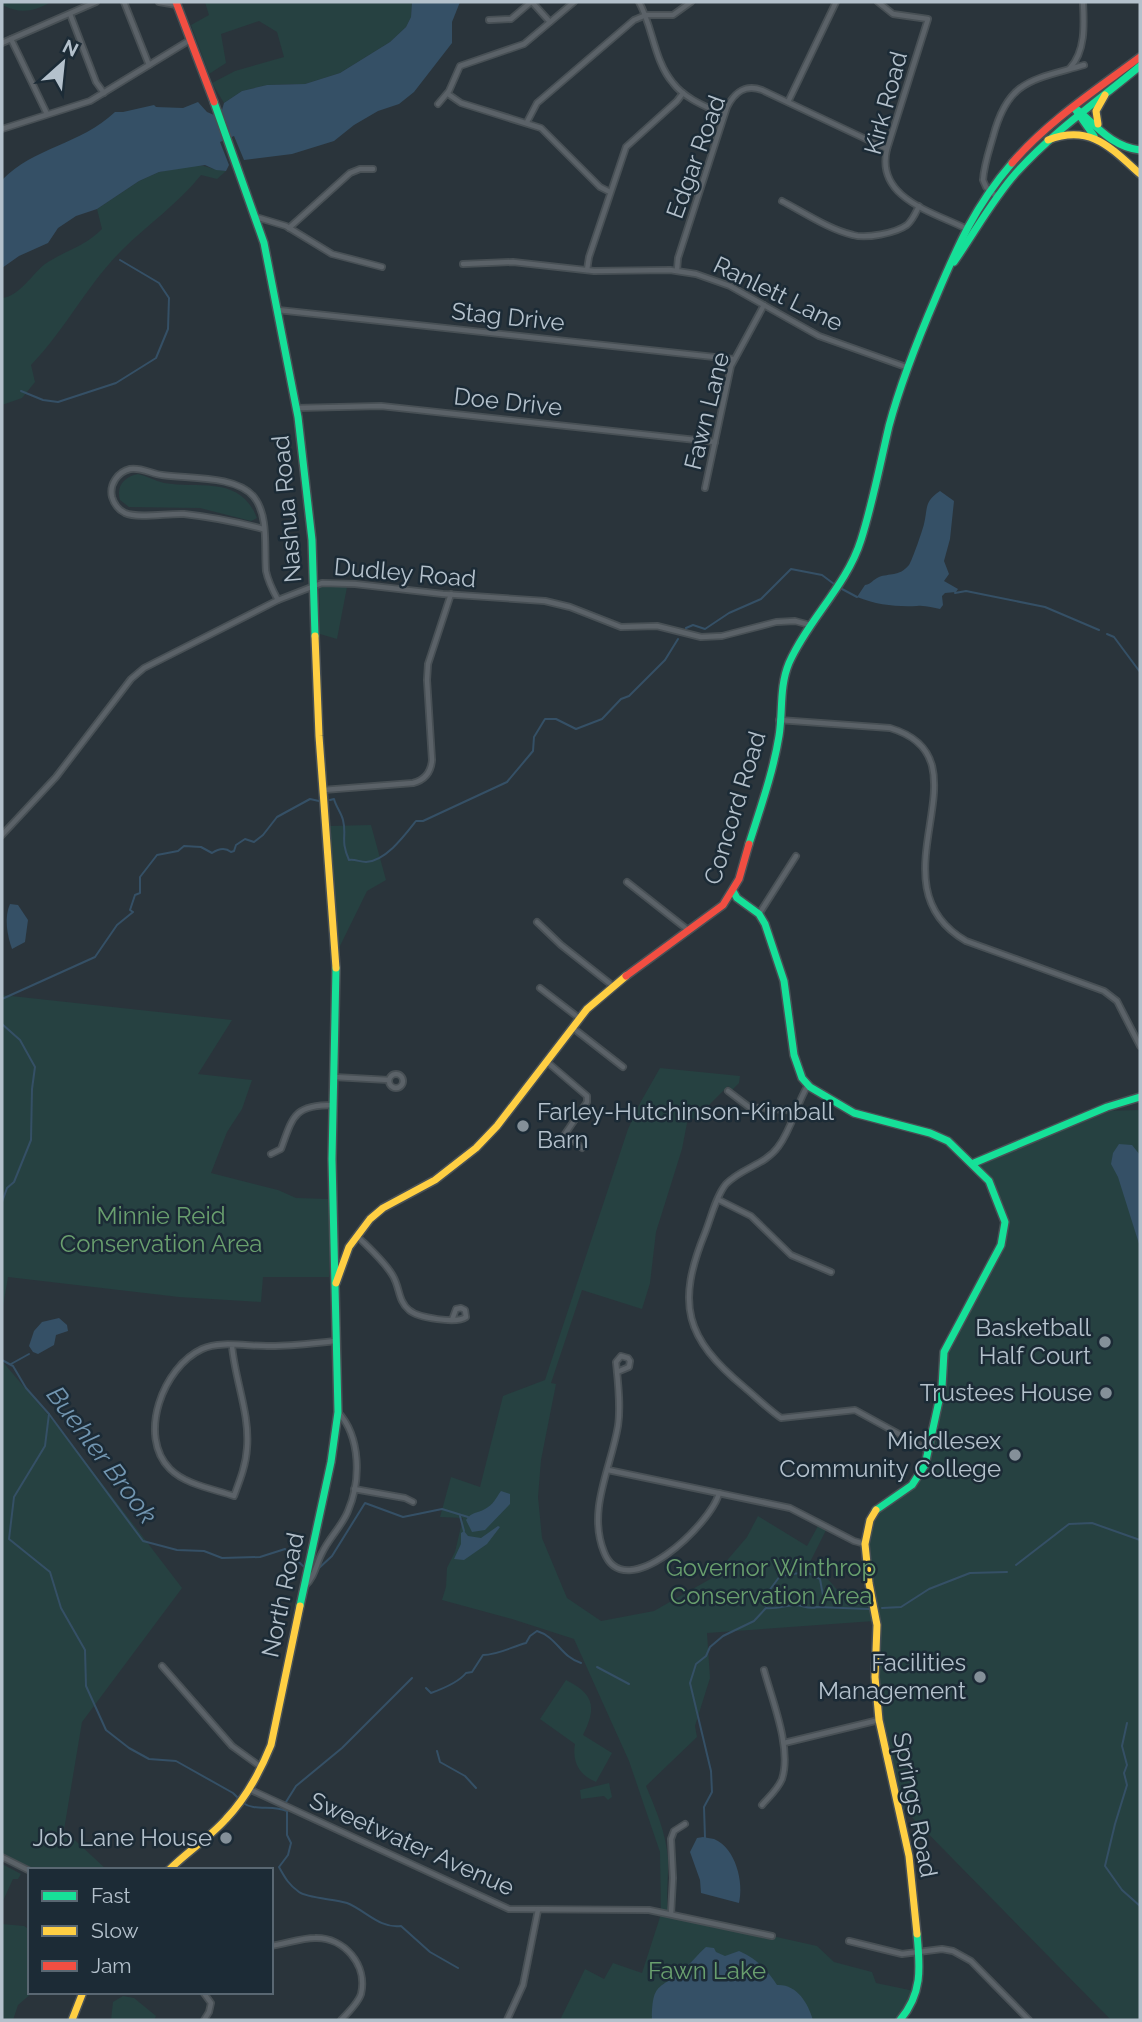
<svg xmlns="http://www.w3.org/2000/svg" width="1142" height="2022" viewBox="0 0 1142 2022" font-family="Raleway,sans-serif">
	<rect width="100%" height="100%" fill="#2a343b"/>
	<g fill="#264141">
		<path d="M2,2H51C33,12 20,14 2,5Z"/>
		<polygon points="205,2 412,2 411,17 406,27 390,42 340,73 305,84 267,85 242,91 224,103 212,83 235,71 284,57 277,32 259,21 221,34 226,63 209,74 191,25 209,15"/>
		<path d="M195,165C206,165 214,170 226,171L217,179L201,175C178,204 148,224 122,250C87,285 65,330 31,365L35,382L22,398L2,405V298C20,296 32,274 45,264C64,251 86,246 102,229L97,209L139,181L159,172Z"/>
		<path d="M138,474C147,476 155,481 164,483C200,489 240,475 257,518L251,521L200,508L129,507L120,500C116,486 124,477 138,474Z"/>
		<polygon points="319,587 347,587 337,639 320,634"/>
		<polygon points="371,825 386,880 367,891 339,948 330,826"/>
		<polygon points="2,995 232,1020 198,1074 252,1080 242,1109 227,1132 211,1173 278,1190 296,1198 329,1199 329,1277 263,1277 261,1302 179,1297 8,1277 2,1312"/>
		<path d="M660,1068L740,1076L739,1083L732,1090L728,1086L695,1119L688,1118L682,1149L656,1232L650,1283L642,1309L582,1290L551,1383L556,1384L541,1460L538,1497L542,1538L567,1598L601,1621L654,1611L712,1578L747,1537L758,1516L807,1546L818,1526L826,1530L811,1560L841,1594L869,1598L874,1621L707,1633L710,1678L695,1726L697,1737L646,1786C656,1810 666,1833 668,1859C669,1874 665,1902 669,1913L817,1946L834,1962L872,1972L876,1983L919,1992L900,2020H560L585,1969L604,1979L613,1963L642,1973L661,1914L660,1852L629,1761L574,1639L512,1619L442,1600L446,1587L447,1568L455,1552L463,1518L440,1517L451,1477L480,1487L503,1396L545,1380L628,1129L639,1105Z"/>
		<polygon points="1140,1110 1140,2020 1111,2020 900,1805 879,1720 877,1625 865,1544 877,1508 920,1476 935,1422 943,1361 986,1274 1005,1229 989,1181 974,1163 1102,1111"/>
		<polygon points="2,1361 65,1435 182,1588 82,1722 64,1830 107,1870 36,1870 2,1854"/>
		<path d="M566,1680C594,1694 597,1707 583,1735L612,1753L596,1782C579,1775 572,1762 575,1744L540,1719Z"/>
		<polygon points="609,1783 612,1797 608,1800 604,1796 581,1799 580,1790"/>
		<polygon points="2,1864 21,1874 18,1879 13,1879 2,1903"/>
		<polygon points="2,1924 24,1926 30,1930 30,1992 33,1992 18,2005 13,2020 2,2020"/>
		<polygon points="123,1996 134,1998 156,2016 154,2020 111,2020 113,2002"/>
	</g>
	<g fill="#355066">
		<path d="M412,2H460L452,22V43L414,92L399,104L378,111L354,125L334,141L292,154L244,160L234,136L220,142L229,165L226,171L216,170L205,165L159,172L139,181L97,209L76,216L58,228L48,243L19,256L2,268V180C34,147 80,145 115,112H123L154,105L156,107L183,108L198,102L207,112L214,115L222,110L224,103L242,91L267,85L305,84L340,73L390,42L406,27L411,17Z"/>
		<path d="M940,491L954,501L950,539L944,561L949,574L944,581L958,589L956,592L945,593L942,596L943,605L940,609C933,608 925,605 917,606C897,607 877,605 857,597L865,585C872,584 872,580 879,577C889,573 899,577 909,565C912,561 923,529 924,524C928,507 924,502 940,491Z"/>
		<path d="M10,904L18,905L28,920L25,942L12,949C7,935 4,917 10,904Z"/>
		<polygon points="1119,1144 1132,1145 1140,1155 1140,1247 1118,1177 1111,1164 1113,1153"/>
		<polygon points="59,1318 67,1325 68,1331 56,1335 54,1345 38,1354 33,1352 29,1346 34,1331 42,1322"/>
		<path d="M501,1491L510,1494V1504L485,1530L472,1532L466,1520C472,1511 477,1514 485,1509C493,1505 496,1498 501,1491Z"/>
		<polygon points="498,1526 500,1527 487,1544 464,1560 454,1559 461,1544 461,1533 464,1531 468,1536 481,1538"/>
		<path d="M703,1837C706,1838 710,1838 714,1839C736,1848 744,1883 739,1903L701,1893L700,1880L690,1852L697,1838Z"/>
		<path d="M706,1947L714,1948L716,1952L725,1956L739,1951C756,1958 767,1970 777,1985C797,1984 808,2003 813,2020H652C652,1979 661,1991 686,1967C693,1961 699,1953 706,1947Z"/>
	</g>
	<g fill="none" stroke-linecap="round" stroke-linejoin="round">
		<g stroke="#355066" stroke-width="2">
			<polyline points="21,391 43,400 58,402 116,383 156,358 168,329 169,298 159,283 120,260"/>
			<polyline points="842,589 857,597"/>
			<polyline points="955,593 966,591 1045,607 1099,630"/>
			<polyline points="686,628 693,625 705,629 729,613 761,599 791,569 822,575 834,584"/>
			<polyline points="1107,634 1114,637 1140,672"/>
			<path d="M330,800L334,799C336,807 341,812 343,820C347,836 340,840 349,860C355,859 360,862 366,862C386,861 405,835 416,821H423L507,782L533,751L534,737L545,719H556L576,729L602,719L621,699L629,696L665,660L678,639"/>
			<path d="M2,999L95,957L117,925L133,912L130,910L135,895L140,893V877L157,855L178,851L184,846L201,847L212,853C218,849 225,847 231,852L234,851L236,845L245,839L254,842L263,835L277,817L310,799L319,801"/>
			<polyline points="2,1024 20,1040 35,1067 32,1089 31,1140 14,1182 7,1188 2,1202"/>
			<polyline points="2,1360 13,1366 26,1388 49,1414 143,1541 177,1550 204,1551 222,1558 260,1557 285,1549 303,1566"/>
			<polyline points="11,1364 29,1354"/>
			<polyline points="49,1414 45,1446 14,1497 9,1539 50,1572 61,1608 85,1650 86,1686 106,1730 129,1748 149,1759 176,1761 233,1793 238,1798"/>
			<polyline points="460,1516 464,1531"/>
			<polyline points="1016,1565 1069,1524 1092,1523 1140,1540"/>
			<polyline points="318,1569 332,1556 365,1503 403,1517 442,1509 468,1517"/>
			<polyline points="765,1606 763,1599 780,1576 806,1572 820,1579 824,1601 821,1606"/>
			<polyline points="882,1608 901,1607 929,1589 970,1573 1007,1572"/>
			<polyline points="597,1667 629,1684"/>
			<path d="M426,1688L431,1693C442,1689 459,1682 466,1673L472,1672L483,1655C498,1655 511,1647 526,1643L530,1636L537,1631C557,1637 561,1657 581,1663"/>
			<polyline points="1127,1723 1122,1746 1127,1765 1124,1773 1127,1785 1115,1824 1105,1866 1122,1890 1140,1906"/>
			<polyline points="437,1751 440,1762 465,1776 476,1788"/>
			<polyline points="286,1802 296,1786 342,1748 412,1678"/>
			<path d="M243,1803C254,1811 273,1805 287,1811V1835L291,1843L288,1855L279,1867C285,1878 289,1885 299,1892C307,1898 334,1899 347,1903C365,1910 380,1929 401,1926L430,1952L458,1968"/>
			<path d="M705,1838L704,1807L712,1792L711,1771L690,1683L696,1664L706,1656L710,1647L723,1636L754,1621L766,1608C776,1609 784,1606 795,1605C803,1605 808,1610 817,1607L869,1609"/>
		</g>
		<g stroke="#485055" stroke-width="8">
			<g id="street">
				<polyline points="124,2 149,65"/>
				<polyline points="159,2 177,5"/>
				<polyline points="532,2 550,22"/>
				<path d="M639,2C653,27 654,61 673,83C685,99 707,107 724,115"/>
				<path d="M878,2L893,14L928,19L887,149C875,198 933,212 967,229"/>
				<polyline points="70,14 96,82 104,93"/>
				<polyline points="489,20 511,19 531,2"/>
				<polyline points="11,39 47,114"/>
				<polyline points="2,43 96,2"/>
				<path d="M1070,68C1086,51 1084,23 1083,2"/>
				<polyline points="448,94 461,103 541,128 600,187 610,192"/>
				<polyline points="788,102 836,2"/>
				<polyline points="438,104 449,91 460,66 524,44 574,2"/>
				<polyline points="527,122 537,103 634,20 646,15 673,15 691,2"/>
				<polyline points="2,129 90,101 190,40"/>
				<path d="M997,197L986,187L983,180C984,165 989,151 993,137C1008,79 1033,80 1084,65"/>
				<path d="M782,201C803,212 830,230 853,235C866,239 896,233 907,225C913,220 916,212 919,206"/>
				<polyline points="256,217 286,226 332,254 382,267"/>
				<polyline points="289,228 350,173 360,169 373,169"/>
				<polyline points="463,264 513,262 594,271 670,270 696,274 730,286 819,336 906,367"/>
				<polyline points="587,270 589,257 626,147 677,101 683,93"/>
				<path d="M677,270L678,258L727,107C735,92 745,84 762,90L887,149"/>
				<polyline points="278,310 733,359"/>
				<polyline points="296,408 381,406 715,442"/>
				<polyline points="705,488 731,366 764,305"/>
				<path d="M263,529C237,522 211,517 184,514C168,513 138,519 125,513C119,510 114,504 112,497C109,484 118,472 130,469C141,467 152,474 162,475C188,479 236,475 254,497C269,516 264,548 266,571C268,581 273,591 278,600"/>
				<path d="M779,720L890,728C995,759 866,883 966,941L1104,991L1117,1001L1140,1046"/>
				<path d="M323,790L413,783C425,780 431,772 432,760L427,680L428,664L451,594"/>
				<polyline points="2,835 56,777 131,679 144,668 278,600 322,583 355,584 443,594 545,601 570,607 621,627 657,626 701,637 722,636 776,622 795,621 810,625"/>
				<polyline points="627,882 688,930"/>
				<polyline points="759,914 796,856"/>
				<polyline points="537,922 561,945 613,986"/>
				<polyline points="540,988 579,1018"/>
				<polyline points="573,1028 623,1067"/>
				<polyline points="546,1061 587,1096 587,1102 565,1134 582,1148"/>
				<circle cx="396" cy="1081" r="7"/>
				<polyline points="334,1077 389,1080"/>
				<path d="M808,1085C796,1105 792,1129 778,1147C765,1165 741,1168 726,1184C716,1196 711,1218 705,1233C676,1304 685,1338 744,1387C756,1397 768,1409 781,1418L855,1410L928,1450"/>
				<polyline points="728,1091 749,1107 796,1111"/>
				<path d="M271,1154L281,1149C293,1116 294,1105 333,1105"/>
				<polyline points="719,1200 751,1216 791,1255 831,1272"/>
				<path d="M357,1236C369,1248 385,1262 393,1276C400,1288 398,1301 409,1310C418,1318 457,1324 466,1317L465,1310L461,1308L456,1309L452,1320"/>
				<path d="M232,1346C235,1380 250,1414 247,1448C246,1465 240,1480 234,1496C214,1489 186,1485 170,1469C137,1436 163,1367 202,1349C221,1340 250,1347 271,1346C293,1346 314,1343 336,1341"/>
				<path d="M617,1372L629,1367L630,1361L628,1358L621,1356L616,1362C618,1382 621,1406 618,1426C611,1468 587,1510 604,1552C625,1607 712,1523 719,1493"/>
				<polyline points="608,1470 790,1508 854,1541 865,1544"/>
				<polyline points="354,1489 405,1498 413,1502"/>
				<path d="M305,1586C315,1577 316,1564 322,1553C329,1538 342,1526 348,1511C361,1481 361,1437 338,1412"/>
				<polyline points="162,1666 232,1746 261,1767"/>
				<polyline points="784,1743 879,1720"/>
				<polyline points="249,1789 509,1909 649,1910 772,1936"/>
				<path d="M762,1805C769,1797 778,1789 782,1779C792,1748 772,1700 764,1670"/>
				<polyline points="2,1857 30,1871"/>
				<polyline points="671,1914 673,1878 671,1839 674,1831 685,1824"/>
				<polyline points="849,1941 902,1954 942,1949 953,1951 971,1961 1029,2020"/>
				<path d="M271,1946C285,1944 301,1938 315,1938C344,1937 368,1965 361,1994C358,2003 348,2013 341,2020"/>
				<polyline points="203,1992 211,2003 209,2012 204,2020"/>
				<polyline points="507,2020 523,1985 538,1910"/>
			</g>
		</g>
		<g stroke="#485055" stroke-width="10">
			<g id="fast">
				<polyline points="214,102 264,243 298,417 312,540 315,636"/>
				<path d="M1074,107C1095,124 1111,147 1140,150"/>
				<polyline points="1075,109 1094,136"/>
				<path d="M954,262C975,232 992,200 1016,173C1053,132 1098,101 1140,66"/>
				<path d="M749,844C760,809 773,773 779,736C783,712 779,687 789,663C808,620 847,585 861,540C873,502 880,464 889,426C901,381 918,339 936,297C958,245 975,206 1012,163"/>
				<polyline points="733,891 737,898 759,914 765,924 784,981 794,1055 802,1078 810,1087 854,1113 930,1133 948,1141 989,1181 1005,1222 1001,1245 944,1352 942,1387 925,1465 912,1485 876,1510"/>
				<polyline points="974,1163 1107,1107 1140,1097"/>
				<polyline points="300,1606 331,1462 338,1412 332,1159 336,968"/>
				<path d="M900,2020C923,1993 920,1967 917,1934"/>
			</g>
		</g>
		<g stroke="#485055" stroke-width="10">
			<g id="slow">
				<polyline points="1098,124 1096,111 1105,95"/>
				<path d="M1048,140C1090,124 1110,147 1140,174"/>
				<polyline points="315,636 319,736 336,968"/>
				<polyline points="336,1283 349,1247 370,1219 383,1208 435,1180 476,1148 497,1126 587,1009 626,976"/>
				<polyline points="876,1510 870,1520 865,1544 869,1583 877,1625 875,1677 879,1720 909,1856 917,1934"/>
				<path d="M169,1870C187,1852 209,1838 226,1819C246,1798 260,1772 271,1745L300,1606"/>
				<polyline points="72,2020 83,1992"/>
			</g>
		</g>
		<g stroke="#485055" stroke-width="10">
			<g id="jam">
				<polyline points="176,2 214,102"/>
				<path d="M1012,163C1048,121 1096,90 1140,57"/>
				<polyline points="626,976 723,905 739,879 749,844"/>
			</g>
		</g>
		<use href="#street" stroke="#5b6268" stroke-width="4.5"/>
		<use href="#fast" stroke="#16e098" stroke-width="7"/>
		<use href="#slow" stroke="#ffcf43" stroke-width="7"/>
		<use href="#jam" stroke="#f24e42" stroke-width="7"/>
	</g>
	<g fill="#849099" stroke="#1c2b36" stroke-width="2.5">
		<circle cx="523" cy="1126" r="7"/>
		<circle cx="1105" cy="1342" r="7"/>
		<circle cx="1106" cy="1393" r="7"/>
		<circle cx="1015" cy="1455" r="7"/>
		<circle cx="980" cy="1677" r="7"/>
		<circle cx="226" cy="1838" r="7"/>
	</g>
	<g text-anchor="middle" stroke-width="5" stroke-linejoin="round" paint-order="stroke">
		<g font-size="24" fill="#b4c1cc" stroke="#1c2b36">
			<text transform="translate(886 103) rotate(-75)" y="8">Kirk Road</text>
			<text transform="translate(696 157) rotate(-70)" y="8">Edgar Road</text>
			<text transform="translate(778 294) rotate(26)" y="8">Ranlett Lane</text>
			<text transform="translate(508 317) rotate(6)" y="8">Stag Drive</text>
			<text transform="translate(508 402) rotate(6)" y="8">Doe Drive</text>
			<text transform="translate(707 411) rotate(-76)" y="8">Fawn Lane</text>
			<text transform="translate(287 509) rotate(-95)" y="8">Nashua Road</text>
			<text transform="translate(405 573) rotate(5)" y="8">Dudley Road</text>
			<text transform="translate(735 808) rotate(-73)" y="8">Concord Road</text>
			<text transform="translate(283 1595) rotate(-78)" y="8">North Road</text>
			<text transform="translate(915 1805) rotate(79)" y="8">Springs Road</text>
			<text transform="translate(412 1844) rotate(24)" y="8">Sweetwater Avenue</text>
		</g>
		<g font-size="24" fill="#b4c1cc" stroke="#1c2b36" text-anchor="end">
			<text x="537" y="1120" text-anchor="start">Farley-Hutchinson-Kimball<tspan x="537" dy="28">Barn</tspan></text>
			<text x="1091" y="1336">Basketball<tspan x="1091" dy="28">Half Court</tspan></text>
			<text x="1092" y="1401">Trustees House</text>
			<text x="1001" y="1449">Middlesex<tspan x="1001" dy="28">Community College</tspan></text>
			<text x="966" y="1671">Facilities<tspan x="966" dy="28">Management</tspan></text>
			<text x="212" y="1846">Job Lane House</text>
		</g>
		<g font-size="24" fill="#699f6e" stroke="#1c2b36">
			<text x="161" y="1224">Minnie Reid<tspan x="161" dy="28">Conservation Area</tspan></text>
			<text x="771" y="1576">Governor Winthrop<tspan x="771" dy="28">Conservation Area</tspan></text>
			<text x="707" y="1979">Fawn Lake</text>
		</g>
		<g font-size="26" font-style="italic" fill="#7296b1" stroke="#1c2b36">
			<text transform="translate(102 1455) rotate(53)" y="9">Buehler Brook</text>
		</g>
	</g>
	<rect width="1142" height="2022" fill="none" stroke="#b4c1cc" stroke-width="7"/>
	<rect x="28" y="1868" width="245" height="126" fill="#1c2b36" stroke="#596772" stroke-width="2"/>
	<rect x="42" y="1891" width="35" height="10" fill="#16e098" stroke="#596772" stroke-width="2"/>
	<text x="91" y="1903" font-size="21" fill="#b4c1cc">Fast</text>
	<rect x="42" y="1926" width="35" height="10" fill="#ffcf43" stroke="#596772" stroke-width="2"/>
	<text x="91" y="1938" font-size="21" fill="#b4c1cc">Slow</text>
	<rect x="42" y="1961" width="35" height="10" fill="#f24e42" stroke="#596772" stroke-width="2"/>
	<text x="91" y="1973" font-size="21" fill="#b4c1cc">Jam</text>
	<g transform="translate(63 63) rotate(27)" stroke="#1c2b36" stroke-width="5" paint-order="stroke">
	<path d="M0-5L12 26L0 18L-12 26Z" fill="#b4c1cc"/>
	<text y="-10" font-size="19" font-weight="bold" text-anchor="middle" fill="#b4c1cc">N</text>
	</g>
</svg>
